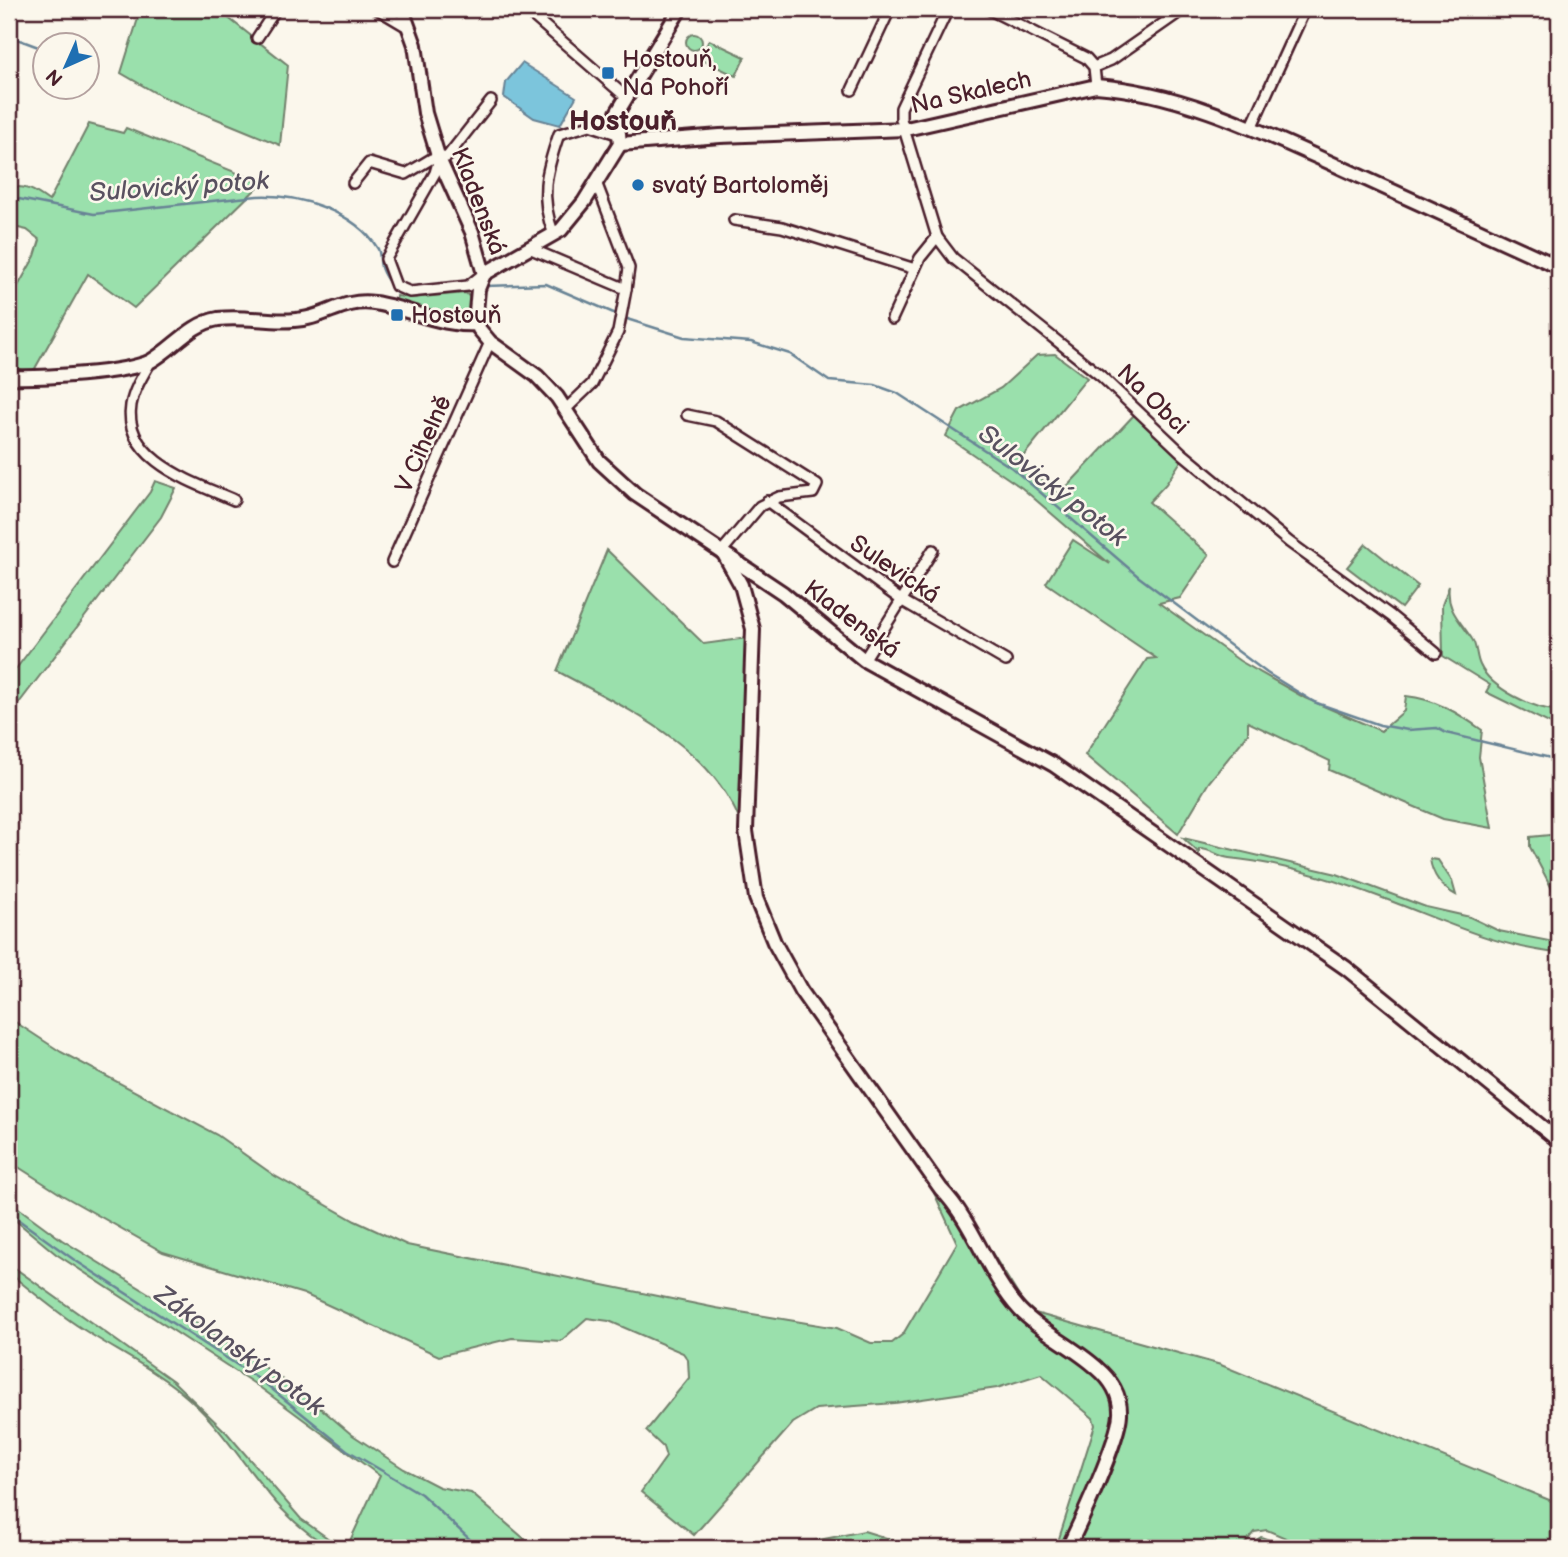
<svg xmlns="http://www.w3.org/2000/svg" width="1568" height="1557" viewBox="0 0 1568 1557" font-family="'Balsamiq Sans',sans-serif">
	<rect width="100%" height="100%" fill="#fbf7ec"/>
	<filter id="ink" filterUnits="userSpaceOnUse"><feTurbulence type="fractalNoise" baseFrequency=".0143" numOctaves="2"/><feDisplacementMap in="SourceGraphic" scale="14" xChannelSelector="R" yChannelSelector="G"/><feConvolveMatrix kernelMatrix="1 2 1 2 8 2 1 2 1" color-interpolation-filters="sRGB"/></filter>
	<g filter="url(#ink)">
		<g fill="#9ae0ac" stroke="#72806c" stroke-width="2">
			<polygon points="141,9 217,9 288,65 280,145 161,96 121,73"/>
			<circle cx="694" cy="42" r="8"/>
			<polygon points="709,40 745,57 736,76 700,59"/>
			<path d="M89,124L123,133L126,128L262,183L134,308L88,274L33,372L9,367V302L35,256L40,240L27,230L9,226V187C27,185 35,191 49,201Z"/>
			<polygon points="466,293 473,301 466,319 395,302 397,296 411,298"/>
			<path d="M1055,354L1087,378L1020,460L1059,495L1134,415L1183,458L1166,484L1149,502L1209,555L1180,598L1159,603L1240,661L1305,698L1381,731L1404,711L1406,696C1436,699 1458,713 1482,730L1479,757L1492,828L1443,819L1329,770L1330,761L1248,722V734L1209,782L1178,834L1085,755L1147,659L1156,658L1046,583L1073,540L1110,564L1022,488L946,436L959,411L1001,388L1037,355Z"/>
			<polygon points="155,481 176,488 161,517 9,716 9,678 150,492"/>
			<polygon points="1366,544 1418,586 1401,608 1347,567"/>
			<path d="M607,550L704,644L748,638L739,819C709,744 623,707 557,671Z"/>
			<path d="M1449,586C1446,610 1460,620 1472,639C1477,646 1476,657 1480,665C1491,689 1534,709 1559,711V728L1486,692L1490,685L1443,656L1442,605Z"/>
			<polygon points="1559,834 1559,902 1530,847 1530,837"/>
			<path d="M1183,838L1337,874L1426,907L1470,917L1499,931L1559,943V953C1495,947 1440,919 1380,897C1333,879 1280,863 1229,858C1219,857 1209,848 1199,849V853Z"/>
			<path d="M1430,859L1438,860L1452,881L1456,895C1442,888 1432,875 1430,859Z"/>
			<polygon points="9,1018 61,1052 217,1135 275,1176 355,1221 407,1245 716,1308 837,1328 871,1343 892,1343 903,1334 957,1243 934,1193 949,1184 1022,1301 1035,1313 1221,1365 1559,1504 1559,1548 1309,1548 1267,1530 1254,1532 1241,1548 1056,1548 1095,1425 1093,1418 1041,1374 997,1388 895,1403 816,1409 793,1423 694,1535 641,1492 666,1457 663,1447 646,1431 689,1378 688,1360 683,1353 609,1321 587,1318 561,1341 512,1338 439,1356 304,1294 163,1252 62,1195 9,1161"/>
			<path d="M9,1201L62,1240L231,1344L310,1399L351,1434L404,1469L439,1487L471,1493L535,1548H332C267,1514 242,1446 189,1399C158,1371 116,1351 81,1328C56,1312 33,1292 9,1273V1264L173,1381L227,1433L301,1519L329,1539L349,1543L380,1476L258,1386L56,1254L9,1215Z"/>
			<polygon points="864,1531 893,1540 904,1548 779,1548"/>
			<polygon points="1261,1537 1291,1548 1244,1548"/>
		</g>
		<polygon fill="#7cc5dc" stroke="#688395" stroke-width="2" points="522,63 576,97 560,125 534,118 504,97 506,82"/>
		<g fill="none" stroke-linecap="round" stroke-linejoin="round">
			<g stroke="#688395" stroke-width="2.5">
				<polyline points="9,36 41,48"/>
				<path d="M9,197L94,214L257,196C298,194 355,211 378,249C381,255 379,264 382,270C385,278 392,286 396,293H402"/>
				<polyline points="485,286 546,284 630,320 684,337 751,342 790,354 829,381 875,385 897,393 1012,468 1139,577 1267,673 1314,702 1380,725 1408,730 1437,728 1446,733 1559,760"/>
				<polyline points="9,1213 73,1259 262,1381 347,1450 421,1494 479,1548"/>
				<polyline points="796,1548 830,1543 879,1548"/>
			</g>
			<g stroke="#4a1f2b" stroke-width="14">
				<g id="street">
					<polyline points="377,9 409,28"/>
					<polyline points="525,9 626,97"/>
					<polyline points="948,9 901,108 901,119 937,237 953,258 1101,376 1183,454 1289,542 1391,616 1436,653"/>
					<polyline points="988,9 1086,58 1094,67 1096,86"/>
					<polyline points="257,38 276,9"/>
					<polyline points="1094,67 1111,60 1184,9"/>
					<polyline points="852,90 890,9"/>
					<polyline points="1252,126 1302,16 1301,9"/>
					<polyline points="439,159 435,173 386,259 396,286 410,292 468,286 483,274"/>
					<polyline points="353,183 369,163 406,174 431,159 447,157 491,101"/>
					<polyline points="734,220 782,227 915,269"/>
					<path d="M554,235C539,196 546,172 559,134L590,125L620,135"/>
					<polyline points="529,248 626,289"/>
					<polyline points="892,319 920,258 937,237"/>
					<path d="M151,361C143,375 134,389 131,405C122,461 196,483 234,500"/>
					<polyline points="566,409 592,384 618,332 626,289 629,268 596,182"/>
					<polyline points="687,415 716,421 817,485 813,493 779,497 760,506 722,551"/>
					<polyline points="767,501 901,600 1006,661"/>
					<polyline points="392,562 490,342"/>
					<polyline points="864,660 933,550"/>
				</g>
			</g>
			<g stroke="#4a1f2b" stroke-width="18">
				<g id="secondary">
					<polyline points="402,9 415,45 425,113 439,159 472,232 484,274 478,289 476,312 479,329 490,342 537,376 557,397 599,461 635,494 783,593 864,660 1054,765 1346,968 1559,1141"/>
					<path d="M620,144L720,136L906,129L1096,86C1182,92 1264,133 1342,168C1414,201 1487,234 1559,267"/>
					<polyline points="484,274 561,230 584,202 620,144 617,113 680,9"/>
					<path d="M9,377C39,378 125,374 151,361C174,348 190,324 218,319C247,315 278,325 308,318C331,313 347,299 374,303C409,308 442,327 478,324"/>
					<path d="M724,554L741,585L753,629L746,831L756,898L774,942L801,991L941,1189C975,1224 987,1274 1020,1310C1042,1333 1073,1346 1097,1368C1110,1379 1121,1395 1120,1414C1119,1440 1081,1521 1068,1548"/>
				</g>
			</g>
			<use href="#street" stroke="#fbf7ec" stroke-width="9"/>
			<use href="#secondary" stroke="#fbf7ec" stroke-width="12"/>
		</g>
	</g>
	<g fill="#1f6fb2" stroke="#fbf7ec" stroke-width="2.5">
		<rect x="601" y="66" width="14" height="14" rx="3.5"/>
		<circle cx="638" cy="185" r="7"/>
		<rect x="390" y="308" width="14" height="14" rx="3.5"/>
	</g>
	<g text-anchor="middle" stroke-width="5" stroke-linejoin="round" paint-order="stroke">
		<g font-size="24" fill="#4a1f2b" stroke="#fbf7ec" text-anchor="start">
			<text x="622" y="67">Hostouň,<tspan x="622" dy="28">Na Pohoří</tspan></text>
			<text x="652" y="193">svatý Bartoloměj</text>
			<text x="411" y="323">Hostouň</text>
		</g>
		<g font-size="24" fill="#4a1f2b" stroke="#fbf7ec">
			<text transform="translate(971 92) rotate(-13)" y="8">Na Skalech</text>
			<text transform="translate(479 201) rotate(69)" y="8">Kladenská</text>
			<text transform="translate(1153 399) rotate(44)" y="8">Na Obci</text>
			<text transform="translate(423 444) rotate(-66)" y="8">V Cihelně</text>
			<text transform="translate(895 569) rotate(34)" y="8">Sulevická</text>
			<text transform="translate(852 619) rotate(37)" y="8">Kladenská</text>
		</g>
		<g font-size="26" font-style="italic" fill="#595160" stroke="#fbf7ec">
			<text transform="translate(179 186) rotate(-4)" y="9">Sulovický potok</text>
			<text transform="translate(1053 485) rotate(38)" y="9">Sulovický potok</text>
			<text transform="translate(240 1350) rotate(36)" y="9">Zákolanský potok</text>
		</g>
		<g font-size="28" font-weight="bold" fill="#4a1f2b" stroke="#fbf7ec">
			<text x="623" y="130">Hostouň</text>
		</g>
	</g>
	<rect width="1568" height="1557" fill="none" stroke="#fbf7ec" stroke-width="35"/>
	<rect x="18" y="18" width="1533" height="1522" fill="none" stroke="#4a1f2b" stroke-width="2.5" filter="url(#ink)"/>
	<g transform="translate(66 66) rotate(225)"><circle r="33" fill="#fbf7ec" stroke="#b4a19f" stroke-width="2"/>
	<path d="M0-5L12 26L0 18L-12 26Z" fill="#1f6fb2"/>
	<text y="-10" font-size="19" font-weight="bold" text-anchor="middle" fill="#4a1f2b">N</text>
	</g>
</svg>
